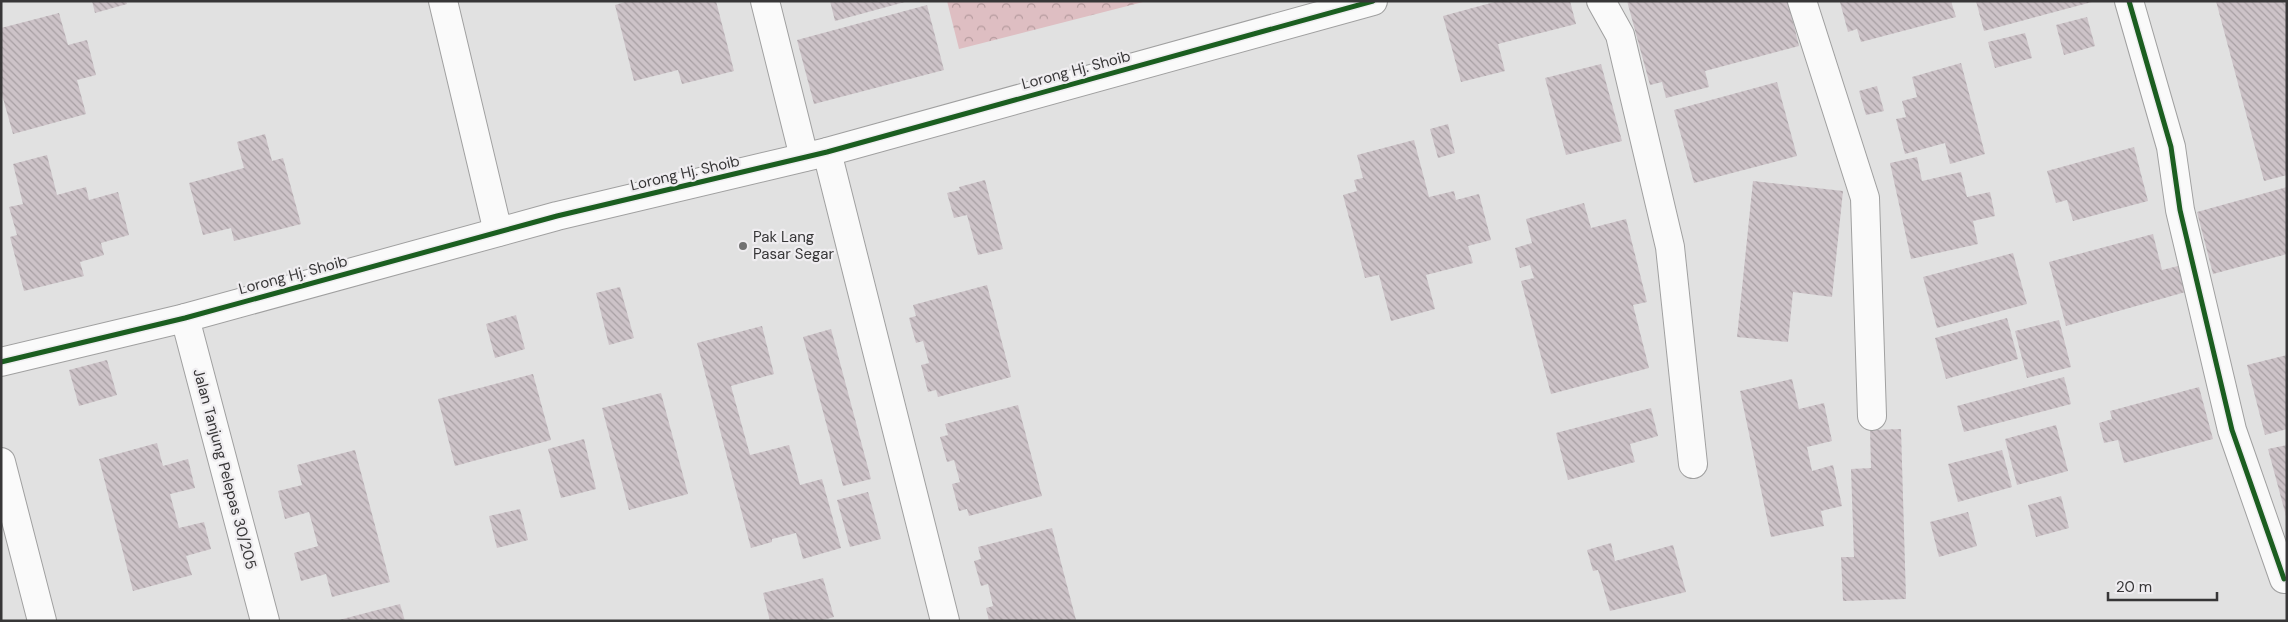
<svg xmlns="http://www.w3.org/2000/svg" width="2288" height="622" viewBox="0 0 2288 622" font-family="'DM Sans',sans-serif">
	<defs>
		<pattern id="forest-crowns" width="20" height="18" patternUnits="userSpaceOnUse" patternTransform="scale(1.25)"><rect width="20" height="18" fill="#debec2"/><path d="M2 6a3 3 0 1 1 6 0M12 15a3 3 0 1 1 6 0" fill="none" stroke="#b59b9e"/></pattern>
		<pattern id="building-back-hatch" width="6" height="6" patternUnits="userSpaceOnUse" patternTransform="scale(1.25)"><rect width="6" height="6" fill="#cdc3c8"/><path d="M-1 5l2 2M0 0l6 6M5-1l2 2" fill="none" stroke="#a79fa3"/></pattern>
	</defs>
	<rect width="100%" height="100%" fill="#e1e1e1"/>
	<polygon fill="url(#forest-crowns)" points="947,1 1147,1 959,49"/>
	<g fill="url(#building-back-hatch)">
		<polygon points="92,1 126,1 127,4 95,13"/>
		<polygon points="628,1 716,1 734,71 682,84 678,70 634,81 615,5"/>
		<polygon points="830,1 905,1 905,2 835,21"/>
		<polygon points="1498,1 1570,1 1576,24 1498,44 1505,71 1461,82 1443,16"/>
		<polygon points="1627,1 1788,1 1799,46 1705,71 1709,87 1666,98 1662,82 1650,85"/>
		<polygon points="1843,1 1951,1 1956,17 1861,42 1857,29 1848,32 1840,2"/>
		<polygon points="1976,1 2092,1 2092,2 1984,31"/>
		<polygon points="2216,1 2287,1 2287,175 2264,181"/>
		<polygon points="927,5 944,70 814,104 797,40"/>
		<polygon points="59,13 68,45 87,40 96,75 77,80 86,114 13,134 1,91 1,28"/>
		<polygon points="2087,17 2095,46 2064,55 2056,25"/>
		<polygon points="2025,33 2032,58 1995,68 1988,42"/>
		<polygon points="1961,63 1985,154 1950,164 1945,143 1905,154 1896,119 1906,117 1902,101 1917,97 1912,77"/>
		<polygon points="1601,64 1622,141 1566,155 1545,78"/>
		<polygon points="1777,82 1797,156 1694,183 1674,110"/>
		<polygon points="1877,86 1884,111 1866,115 1859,91"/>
		<polygon points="1448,124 1455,153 1438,158 1430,129"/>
		<polygon points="265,134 272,161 283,158 301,224 234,241 231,228 203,235 189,183 244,168 237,142"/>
		<polygon points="1414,140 1429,197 1454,191 1456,200 1479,194 1491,240 1468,246 1473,263 1426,275 1435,309 1391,321 1379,275 1365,278 1343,195 1357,191 1354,180 1363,178 1357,155"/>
		<polygon points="2134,147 2148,201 2073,221 2067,200 2056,203 2047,171"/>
		<polygon points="47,155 57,195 86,187 89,200 118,192 129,235 101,243 104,255 80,262 84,276 24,291 10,237 17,235 9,207 23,204 13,164"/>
		<polygon points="1917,157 1922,181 1961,172 1967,197 1990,192 1995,216 1973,221 1978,244 1911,259 1890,163"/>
		<polygon points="985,180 1003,249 978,255 967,215 954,218 947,193 960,190 959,187"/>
		<polygon points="1753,181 1843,191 1832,297 1793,292 1788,342 1737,337"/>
		<polygon points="2287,187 2287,254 2213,274 2197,212"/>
		<polygon points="1584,203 1591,228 1626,219 1647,302 1633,305 1649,368 1551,394 1521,281 1534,278 1530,265 1520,268 1515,248 1532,243 1526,219"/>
		<polygon points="2153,234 2162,270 2182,265 2189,291 2066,326 2049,262"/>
		<polygon points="2013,253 2027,304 1937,328 1923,277"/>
		<polygon points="987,285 1011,377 938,397 936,390 928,392 921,365 929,363 923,341 916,343 909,318 916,316 913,305"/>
		<polygon points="620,287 634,338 609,345 596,293"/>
		<polygon points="516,315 525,349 495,358 486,324"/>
		<polygon points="2007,318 2018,359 1946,379 1935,338"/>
		<polygon points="2059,320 2071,367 2027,378 2015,331"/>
		<polygon points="762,326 774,374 731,386 750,455 789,445 800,485 822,479 841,548 803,559 796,533 772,539 772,542 751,548 697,343"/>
		<polygon points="831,329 871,479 843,486 803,337"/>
		<polygon points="2287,355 2287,429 2265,435 2247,365"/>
		<polygon points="107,360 117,395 79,406 69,370"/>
		<polygon points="533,374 551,440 455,466 438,399"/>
		<polygon points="2064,377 2071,404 1964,432 1957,406"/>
		<polygon points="1792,379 1799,409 1824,403 1832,441 1807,447 1812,471 1833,465 1842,506 1821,511 1824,526 1771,537 1740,391"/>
		<polygon points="2199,387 2213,439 2124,463 2118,440 2104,443 2099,423 2112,419 2110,411"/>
		<polygon points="661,393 688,494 629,510 602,408"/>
		<polygon points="1018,405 1042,496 969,516 967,509 959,511 952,484 960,482 954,460 947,462 940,437 948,435 945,424"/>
		<polygon points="1651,408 1658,436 1630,444 1635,462 1568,480 1556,433"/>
		<polygon points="2056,425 2068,471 2017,485 2005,439"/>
		<polygon points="1901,429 1906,599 1843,601 1841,557 1854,557 1851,469 1871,468 1870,430"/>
		<polygon points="584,439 596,489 561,498 548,449"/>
		<polygon points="157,443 163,466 188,459 195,488 170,494 179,528 204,522 211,549 186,556 192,575 133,591 99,459"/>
		<polygon points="2287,445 2287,516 2286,516 2268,449"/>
		<polygon points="355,450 390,582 332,597 326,574 301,581 294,553 318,546 309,512 285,519 278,491 302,485 297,465"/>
		<polygon points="2002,450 2012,487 1958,502 1948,464"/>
		<polygon points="868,492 881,539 850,547 837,500"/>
		<polygon points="2061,496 2069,528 2036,537 2028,505"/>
		<polygon points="520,509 528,540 497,548 489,516"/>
		<polygon points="1968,512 1977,546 1939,557 1930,522"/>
		<polygon points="1052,528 1076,620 989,621 986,608 993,606 988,584 981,586 974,561 981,559 978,547"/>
		<polygon points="1611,543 1615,561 1673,545 1686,592 1610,611 1598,570 1593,571 1587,550"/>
		<polygon points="823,578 834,617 820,621 770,621 763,593"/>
		<polygon points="400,604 405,621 339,621 339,620"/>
	</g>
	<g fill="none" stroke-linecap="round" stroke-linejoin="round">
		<g stroke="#a0a0a0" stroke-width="30">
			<g id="minor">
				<polyline points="443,1 498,232"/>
				<polyline points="765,1 804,157"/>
				<polyline points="1601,1 1620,35 1670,247 1693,464"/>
				<polyline points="1802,1 1865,198 1872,416"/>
				<polyline points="2129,1 2171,147 2180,210 2232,430 2284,579"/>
				<polyline points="827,152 945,621"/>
				<polyline points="185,318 265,621"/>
				<polyline points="1,362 185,318 557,216 827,152 1373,1"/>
				<polyline points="1,462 42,621"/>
			</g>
		</g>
		<use href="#minor" stroke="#fafafa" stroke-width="28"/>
		<g stroke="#efedf0" stroke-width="8">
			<g id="cycleway">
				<polyline points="2129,1 2171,147 2180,210 2232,430 2284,579"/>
				<polyline points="1,362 185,318 557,216 827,152 1373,1"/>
			</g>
		</g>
		<use href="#cycleway" stroke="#1b5e20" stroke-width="5"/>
	</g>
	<circle fill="#727272" stroke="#efedf0" stroke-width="2" cx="743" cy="246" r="5"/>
	<g text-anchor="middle" stroke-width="4.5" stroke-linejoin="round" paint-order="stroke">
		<g font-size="15" fill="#373637" stroke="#efedf0">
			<text transform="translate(1076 70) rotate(-15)" y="5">Lorong Hj. Shoib</text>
			<text transform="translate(685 173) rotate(-13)" y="5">Lorong Hj. Shoib</text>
			<text transform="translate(293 275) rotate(-15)" y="5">Lorong Hj. Shoib</text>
			<text transform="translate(225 469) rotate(75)" y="5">Jalan Tanjung Pelepas 30/205</text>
		</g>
		<g font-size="15" fill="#373637" stroke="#efedf0" text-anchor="start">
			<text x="753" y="242">Pak Lang<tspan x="753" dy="17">Pasar Segar</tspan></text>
		</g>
	</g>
	<rect width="2288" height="622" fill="none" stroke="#373637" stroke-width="5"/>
	<path d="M2108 592v8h109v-8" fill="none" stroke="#373637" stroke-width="2.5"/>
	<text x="2116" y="592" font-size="15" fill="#373637" stroke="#efedf0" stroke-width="4" paint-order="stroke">20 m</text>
</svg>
